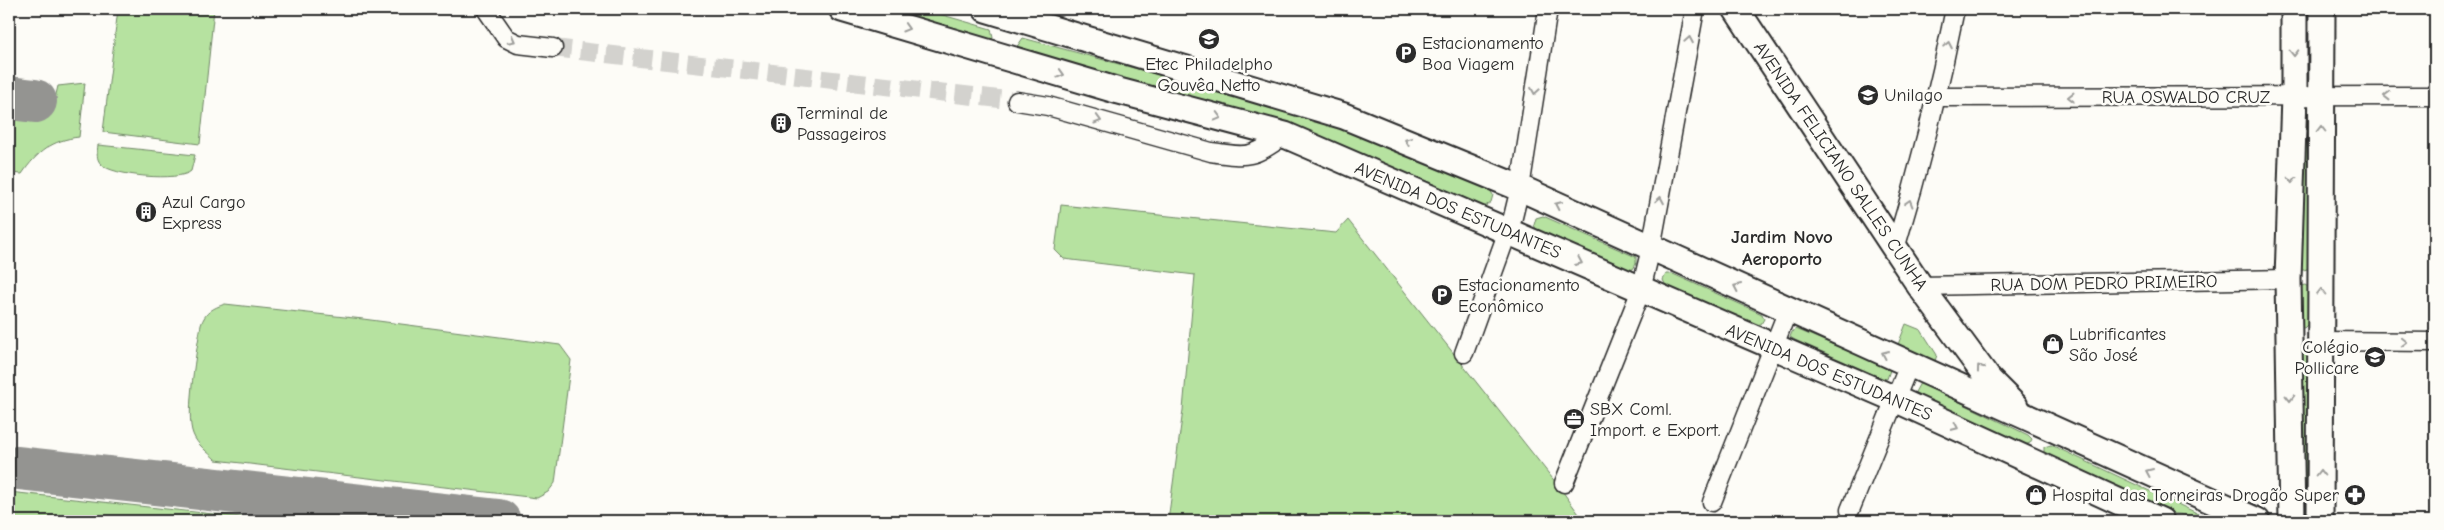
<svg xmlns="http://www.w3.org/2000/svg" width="2444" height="530" viewBox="0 0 2444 530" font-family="'Comic Neue',sans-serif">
	<rect width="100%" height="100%" fill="#fdfcf7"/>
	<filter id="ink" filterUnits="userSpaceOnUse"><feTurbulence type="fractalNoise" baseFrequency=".02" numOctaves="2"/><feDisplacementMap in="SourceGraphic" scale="10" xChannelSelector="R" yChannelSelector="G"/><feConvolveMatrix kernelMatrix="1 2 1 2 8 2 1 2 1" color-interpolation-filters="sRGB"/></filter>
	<g filter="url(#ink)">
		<g fill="#b6e2a0" stroke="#708666">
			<polygon points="118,9 214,9 200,144 103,132"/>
			<polygon points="870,9 922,9 991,29 993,38 987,45"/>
			<polygon points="2300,9 2312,9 2311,84 2308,87 2303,87"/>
			<polygon points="1023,38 1211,89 1360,134 1490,190 1493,195 1491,202 1484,207 1473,204 1016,48"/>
			<path d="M85,83L79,137C52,140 37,152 22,174L9,173V106L52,111L58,86Z"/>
			<polygon points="2304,109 2311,114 2311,264 2307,269 2300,271"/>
			<path d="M98,145L195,155L191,171C180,182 111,176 101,164C96,159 97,152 98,145Z"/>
			<polygon points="1061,205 1336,233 1348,220 1560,488 1584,521 1168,521 1183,410 1195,275 1064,259 1055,250"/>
			<polygon points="1543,216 1636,257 1636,264 1633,269 1627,270 1537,231 1534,225 1536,218"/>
			<polygon points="1666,274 1673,274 1762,314 1764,319 1761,324 1756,325 1666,286 1663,280"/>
			<polygon points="2305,285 2310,288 2309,323 2304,328 2300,327 2300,286"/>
			<path d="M225,304L363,319L560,345L571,360L555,483L548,492L537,498L216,460C208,452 197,445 193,434C185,415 197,347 201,325C205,312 213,308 225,304Z"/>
			<polygon points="1906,324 1921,330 1937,355 1935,361 1897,347"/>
			<polygon points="1796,329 1886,367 1890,370 1887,379 1882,378 1795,340 1790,337 1792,332"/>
			<polygon points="2300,350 2306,351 2310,354 2308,516 2304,519"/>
			<polygon points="1920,383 2028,435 2032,439 2030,443 2025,445 1914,394"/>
			<path d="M2051,445L2214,521C2196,521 2186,512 2167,514L2044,456V447Z"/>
			<polygon points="9,492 278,521 9,521"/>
		</g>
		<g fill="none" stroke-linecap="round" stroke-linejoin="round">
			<g stroke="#949491" stroke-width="44">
				<polyline points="9,98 35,101"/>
				<polyline points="9,467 499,521"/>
			</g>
			<polyline stroke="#d3d2ce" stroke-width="18" stroke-dasharray="18 9" stroke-linecap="butt" points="553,48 1017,101"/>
			<g stroke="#2b2b2b" stroke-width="21">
				<g id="street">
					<polyline points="486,9 506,38 518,44 553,48"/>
					<polyline points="1937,97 2435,96"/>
					<path d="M1017,101L1048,106L1211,152C1251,158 1252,157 1285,135"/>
					<path d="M1895,249C1919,170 1939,90 1955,9"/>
					<polyline points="1920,286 2288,279"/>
					<polyline points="2320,341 2435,342"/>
					<polyline points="1464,353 1513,217 1520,188 1548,9"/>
					<polyline points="1564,483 1641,290 1651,248 1695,9"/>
					<polyline points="1712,502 1788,310"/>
					<polyline points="1850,510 1909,365"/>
				</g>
			</g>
			<g stroke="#2b2b2b" stroke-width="29">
				<g id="secondary">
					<polyline points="842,9 1119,91 1285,135 1895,399 2161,521"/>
					<polyline points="986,9 1344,116 1520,188 2257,521"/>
					<polyline points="1736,9 1920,286 1989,380 2015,406"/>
					<polyline points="2292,521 2288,279 2294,96 2294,9"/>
					<polyline points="2320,521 2322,9"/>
				</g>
			</g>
			<use href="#street" stroke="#fdfcf7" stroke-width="18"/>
			<use href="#secondary" stroke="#fdfcf7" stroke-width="25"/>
		</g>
		<defs><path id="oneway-chevron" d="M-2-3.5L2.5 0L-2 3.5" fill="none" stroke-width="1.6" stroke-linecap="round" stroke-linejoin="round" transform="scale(1.25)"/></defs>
		<g stroke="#9e9e9b">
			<use href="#oneway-chevron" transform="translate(906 28) rotate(17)"/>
			<use href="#oneway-chevron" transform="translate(512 40) rotate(28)"/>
			<use href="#oneway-chevron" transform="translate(1689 40) rotate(-80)"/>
			<use href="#oneway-chevron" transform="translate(1948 45) rotate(-79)"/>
			<use href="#oneway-chevron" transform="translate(2294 53) rotate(89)"/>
			<use href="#oneway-chevron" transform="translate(1061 74) rotate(17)"/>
			<use href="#oneway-chevron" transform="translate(1535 91) rotate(99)"/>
			<use href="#oneway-chevron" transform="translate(2387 96) rotate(180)"/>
			<use href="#oneway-chevron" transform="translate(2071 97) rotate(180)"/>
			<use href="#oneway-chevron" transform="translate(1218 117) rotate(15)"/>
			<use href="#oneway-chevron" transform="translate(1098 120) rotate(16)"/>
			<use href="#oneway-chevron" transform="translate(2321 129) rotate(-90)"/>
			<use href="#oneway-chevron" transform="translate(1408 141) rotate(-158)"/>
			<use href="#oneway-chevron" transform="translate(2292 180) rotate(92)"/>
			<use href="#oneway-chevron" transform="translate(1660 200) rotate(-80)"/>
			<use href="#oneway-chevron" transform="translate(1909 203) rotate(-73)"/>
			<use href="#oneway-chevron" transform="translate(1558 205) rotate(-155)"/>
			<use href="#oneway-chevron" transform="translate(1579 262) rotate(24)"/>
			<use href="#oneway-chevron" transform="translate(1737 287) rotate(-155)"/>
			<use href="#oneway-chevron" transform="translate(2321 292) rotate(-90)"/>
			<use href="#oneway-chevron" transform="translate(2404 342) rotate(1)"/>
			<use href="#oneway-chevron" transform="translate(1885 354) rotate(-156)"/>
			<use href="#oneway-chevron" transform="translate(1980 368) rotate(-126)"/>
			<use href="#oneway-chevron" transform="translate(2290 398) rotate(89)"/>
			<use href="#oneway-chevron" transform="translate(1955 427) rotate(25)"/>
			<use href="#oneway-chevron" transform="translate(2149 472) rotate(-156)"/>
			<use href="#oneway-chevron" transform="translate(2320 473) rotate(-90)"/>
		</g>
	</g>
	<defs>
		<g id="university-disc" transform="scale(1.125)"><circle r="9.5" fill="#2b2b2b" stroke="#fdfcf7"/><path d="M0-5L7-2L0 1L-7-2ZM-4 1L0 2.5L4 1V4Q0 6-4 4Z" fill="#fff"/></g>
		<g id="parking-disc" transform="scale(1.125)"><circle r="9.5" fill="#2b2b2b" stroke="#fdfcf7"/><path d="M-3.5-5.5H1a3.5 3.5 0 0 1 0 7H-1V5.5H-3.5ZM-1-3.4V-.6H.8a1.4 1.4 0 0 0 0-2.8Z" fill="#fff"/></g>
		<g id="building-disc" transform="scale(1.125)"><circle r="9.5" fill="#2b2b2b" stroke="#fdfcf7"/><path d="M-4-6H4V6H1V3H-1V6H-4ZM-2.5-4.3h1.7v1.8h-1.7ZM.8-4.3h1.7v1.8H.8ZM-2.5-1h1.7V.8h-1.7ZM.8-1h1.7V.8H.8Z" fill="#fff"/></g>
		<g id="shop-disc" transform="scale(1.125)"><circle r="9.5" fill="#2b2b2b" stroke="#fdfcf7"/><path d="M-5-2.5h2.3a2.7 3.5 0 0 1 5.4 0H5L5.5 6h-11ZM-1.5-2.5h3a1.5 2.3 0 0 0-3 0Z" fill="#fff"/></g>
		<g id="school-disc" transform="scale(1.125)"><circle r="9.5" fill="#2b2b2b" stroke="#fdfcf7"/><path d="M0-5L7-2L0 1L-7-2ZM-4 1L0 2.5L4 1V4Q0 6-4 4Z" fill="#fff"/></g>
		<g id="office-disc" transform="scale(1.125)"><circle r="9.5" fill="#2b2b2b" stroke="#fdfcf7"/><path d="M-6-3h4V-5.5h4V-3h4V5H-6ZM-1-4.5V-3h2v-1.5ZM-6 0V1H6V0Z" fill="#fff"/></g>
		<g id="pharmacy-disc" transform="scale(1.125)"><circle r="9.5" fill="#2b2b2b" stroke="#fdfcf7"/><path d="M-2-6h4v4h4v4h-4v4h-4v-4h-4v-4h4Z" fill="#fff"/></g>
	</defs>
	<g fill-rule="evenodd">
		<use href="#university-disc" x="1209" y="39"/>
		<use href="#parking-disc" x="1406" y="53"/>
		<use href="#university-disc" x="1868" y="95"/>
		<use href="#building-disc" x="781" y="123"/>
		<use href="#building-disc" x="146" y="212"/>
		<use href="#parking-disc" x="1442" y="295"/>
		<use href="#shop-disc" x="2053" y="344"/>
		<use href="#school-disc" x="2375" y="357"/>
		<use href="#office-disc" x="1574" y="419"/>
		<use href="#shop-disc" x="2036" y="495"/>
		<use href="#pharmacy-disc" x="2355" y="495"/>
	</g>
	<g text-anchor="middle" stroke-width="5" stroke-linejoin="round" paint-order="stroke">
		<g font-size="18" fill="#2b2b2b" stroke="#fdfcf7" text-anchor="start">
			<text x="1422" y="49">Estacionamento<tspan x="1422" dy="21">Boa Viagem</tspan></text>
			<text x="1209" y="70" text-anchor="middle">Etec Philadelpho<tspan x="1209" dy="21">Gouvêa Netto</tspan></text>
			<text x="1884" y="101">Unilago</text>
			<text x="797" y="119">Terminal de<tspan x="797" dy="21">Passageiros</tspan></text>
			<text x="162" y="208">Azul Cargo<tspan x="162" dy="21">Express</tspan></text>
			<text x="1458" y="291">Estacionamento<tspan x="1458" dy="21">Econômico</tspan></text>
			<text x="2069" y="340">Lubrificantes<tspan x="2069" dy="21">São José</tspan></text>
			<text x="2359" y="353" text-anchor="end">Colégio<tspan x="2359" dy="21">Pollicare</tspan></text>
			<text x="1590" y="415">SBX Coml.<tspan x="1590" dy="21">Import. e Export.</tspan></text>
			<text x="2052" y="501">Hospital das Torneiras</text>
			<text x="2339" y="501" text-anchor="end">Drogão Super</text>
		</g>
		<g font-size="18" fill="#2b2b2b" stroke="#fdfcf7">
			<text x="2186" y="103">RUA OSWALDO CRUZ</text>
			<text transform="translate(1841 166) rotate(56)" y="6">AVENIDA FELICIANO SALLES CUNHA</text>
			<text transform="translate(1458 210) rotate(23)" y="6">AVENIDA DOS ESTUDANTES</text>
			<text transform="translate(2104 283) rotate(-1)" y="6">RUA DOM PEDRO PRIMEIRO</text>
			<text transform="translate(1829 372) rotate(23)" y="6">AVENIDA DOS ESTUDANTES</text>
		</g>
		<g font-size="19" font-weight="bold" fill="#2b2b2b" stroke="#fdfcf7">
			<text x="1782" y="243">Jardim Novo<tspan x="1782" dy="22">Aeroporto</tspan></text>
		</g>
	</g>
	<rect width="2444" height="530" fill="none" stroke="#fdfcf7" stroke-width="30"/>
	<rect x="15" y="15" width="2414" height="500" fill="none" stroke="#2b2b2b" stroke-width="2" filter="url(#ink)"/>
</svg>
